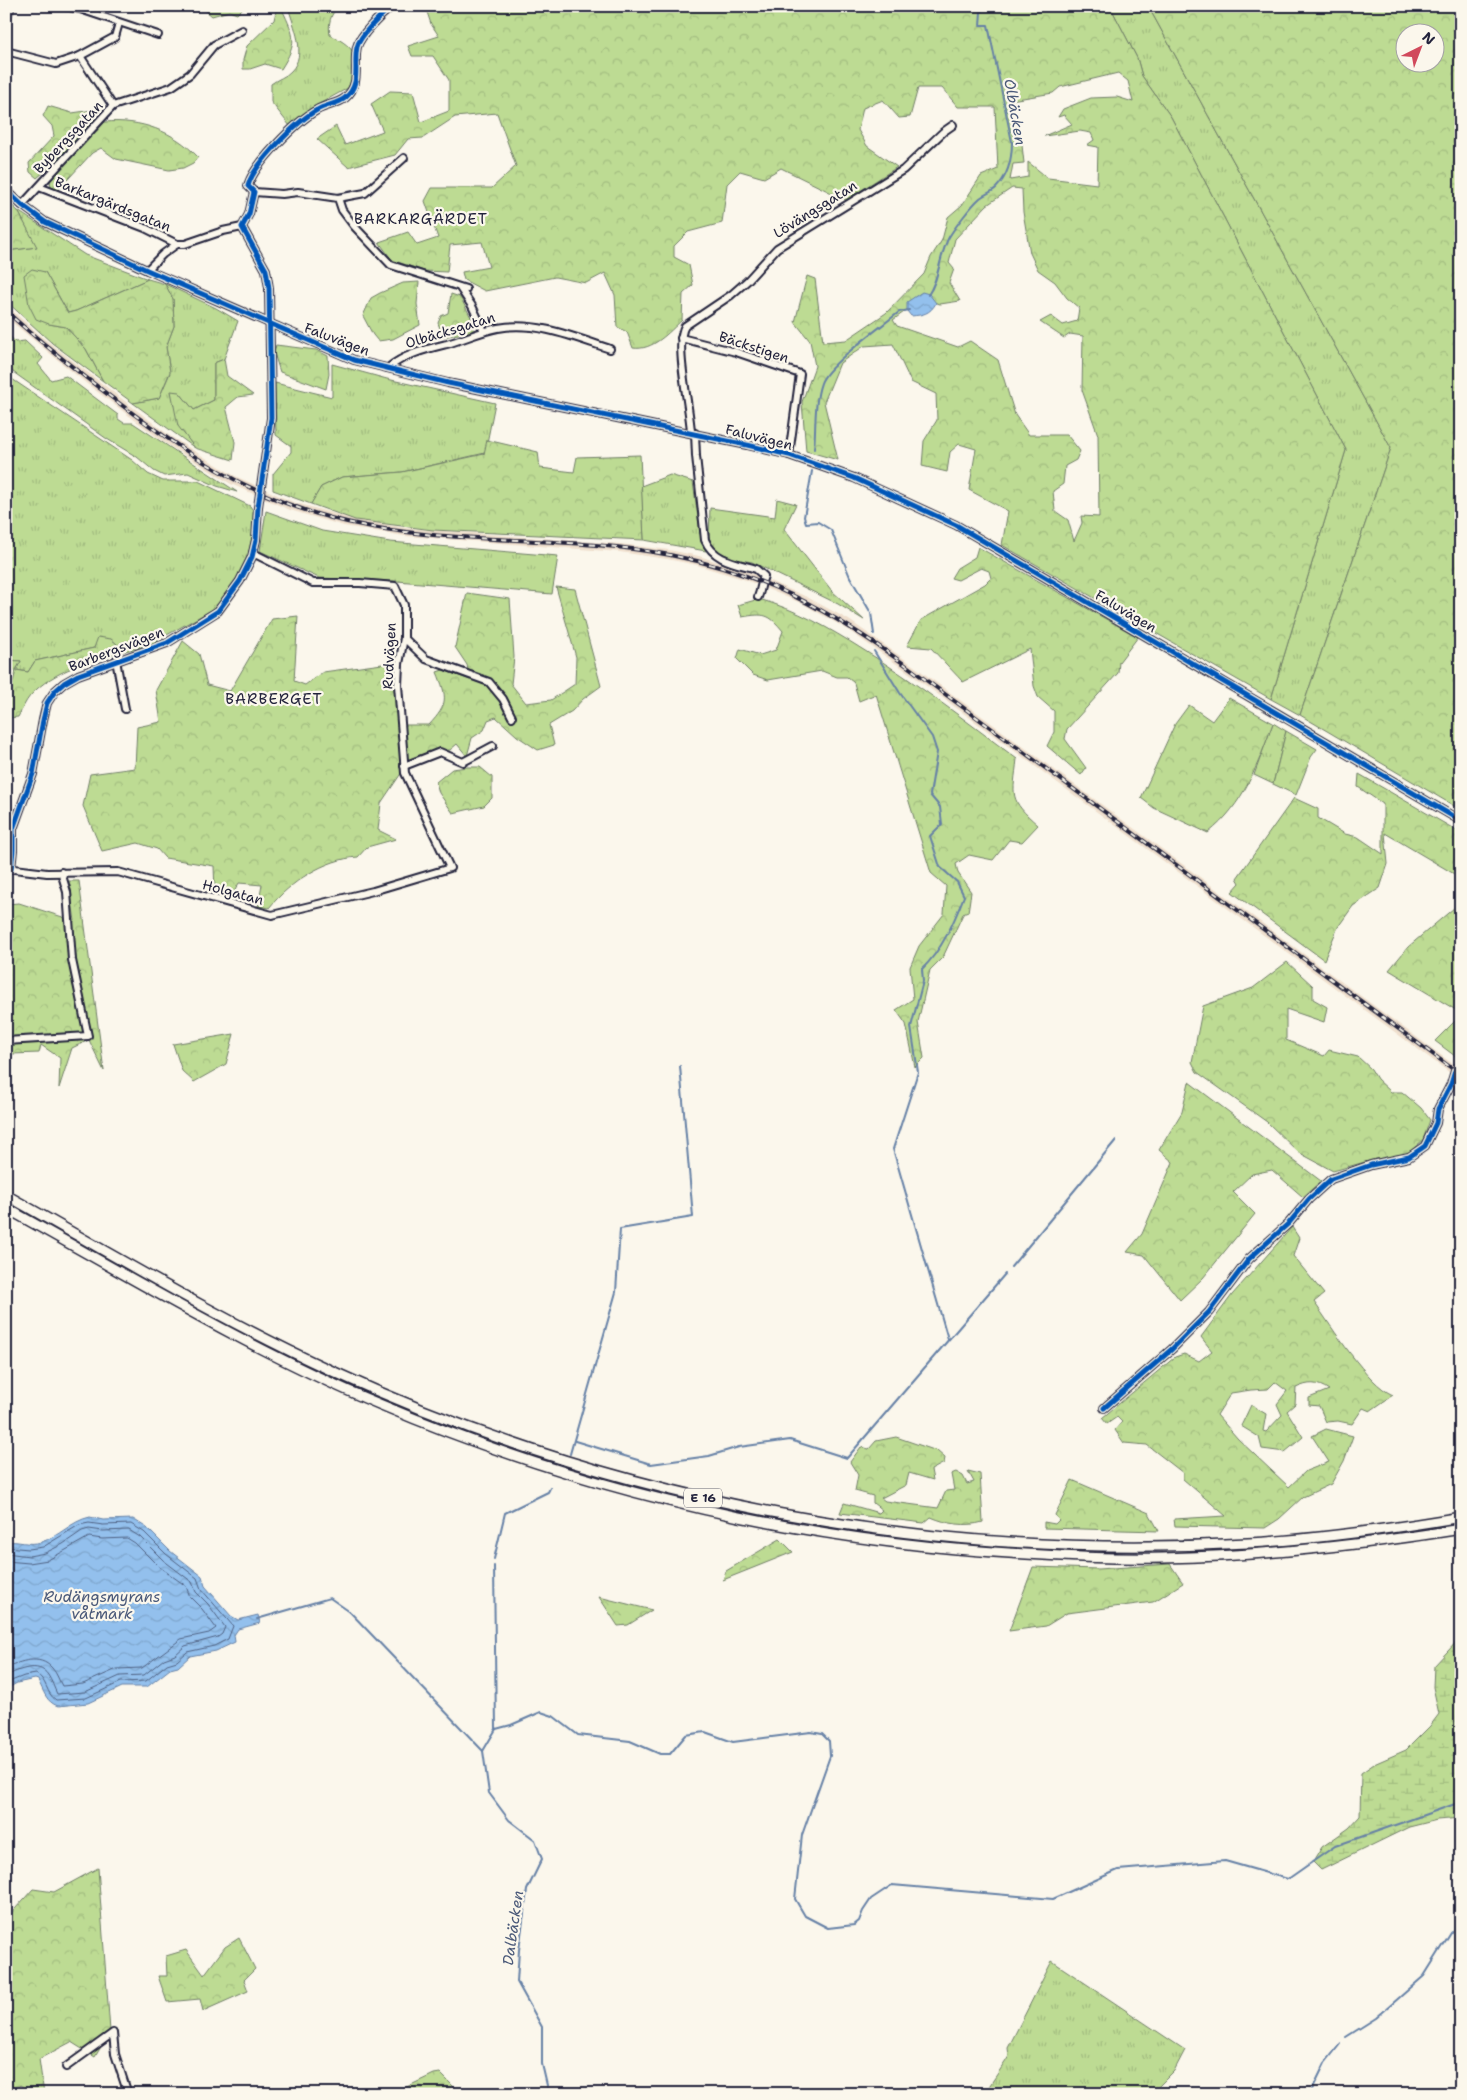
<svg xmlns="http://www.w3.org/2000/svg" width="1467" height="2100" viewBox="0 0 1467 2100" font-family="'Shantell Sans',sans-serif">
	<defs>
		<pattern id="grass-tufts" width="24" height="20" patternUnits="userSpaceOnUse" patternTransform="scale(1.25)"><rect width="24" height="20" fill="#bddb93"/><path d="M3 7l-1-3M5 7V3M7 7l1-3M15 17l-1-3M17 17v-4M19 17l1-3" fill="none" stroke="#a2bc80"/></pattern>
		<pattern id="forest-crowns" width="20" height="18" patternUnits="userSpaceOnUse" patternTransform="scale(1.25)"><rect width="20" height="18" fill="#bddb93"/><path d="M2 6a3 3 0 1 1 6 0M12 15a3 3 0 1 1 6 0" fill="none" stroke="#a2bc80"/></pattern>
		<pattern id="wetland-marsh" width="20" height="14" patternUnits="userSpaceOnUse" patternTransform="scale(1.25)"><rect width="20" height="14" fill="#bddb93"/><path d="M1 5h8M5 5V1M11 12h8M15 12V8" fill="none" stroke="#a2bc80"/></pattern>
		<pattern id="water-waves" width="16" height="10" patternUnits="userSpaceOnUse" patternTransform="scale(1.25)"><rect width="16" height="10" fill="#93c0ed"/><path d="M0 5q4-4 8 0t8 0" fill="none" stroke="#7ea5cc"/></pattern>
	</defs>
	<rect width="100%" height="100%" fill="#fbf7ec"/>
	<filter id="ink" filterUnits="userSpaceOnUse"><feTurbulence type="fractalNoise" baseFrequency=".02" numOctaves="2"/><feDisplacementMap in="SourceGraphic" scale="10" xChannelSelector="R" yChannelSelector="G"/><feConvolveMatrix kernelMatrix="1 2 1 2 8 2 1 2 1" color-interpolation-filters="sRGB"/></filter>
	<g filter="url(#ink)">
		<polygon fill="#efdfcd" points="6,305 42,337 170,436 235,476 293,502 346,517 405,528 621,544 669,550 699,556 749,572 807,597 849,620 910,663 1461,1070 1461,1081 905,670 845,628 803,604 746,580 697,565 667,559 620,552 404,536 344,526 290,510 231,484 165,443 87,384 13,323 6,317"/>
		<g fill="url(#grass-tufts)" stroke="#707e67">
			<path d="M288,6H339C330,14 328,24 330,35C358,48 361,59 348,88L319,104L290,126L271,102V84C277,79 286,77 291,71C308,54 293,26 288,6Z"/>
			<polygon points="1110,6 1148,6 1391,448 1300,715 1271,699 1346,450 1171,117 1142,76 1137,58"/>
			<polygon points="18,211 85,255 148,279 76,311 68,313 45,272 49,324 66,327 86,349 103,381 52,343 6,301 6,251 36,247"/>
			<polygon points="165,284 216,308 238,321 224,359 214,363 214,400 194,410 179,392 179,426 195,448 133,403 159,398 170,373 166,347 174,326 173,299"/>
			<polygon points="8,334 15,342 25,341 43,358 38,364 51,380 66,376 118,415 118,419 124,423 133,423 237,492 217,486 188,473 164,476 154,471 137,457 107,439 6,367 6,335"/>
			<polygon points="332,364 387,379 495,403 485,453 402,472 342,477 321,487 311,504 273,490 273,474 291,452 291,446 276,435 275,383 332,397"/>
			<polygon points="6,375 132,460 148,474 163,481 198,481 250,506 257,516 248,555 232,587 215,608 149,645 125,651 111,639 94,648 35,661 28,672 16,670 21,661 6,660"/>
			<polygon points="670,475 693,482 701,539 706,551 644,540 641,486"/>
			<polygon points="777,499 796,504 784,529 832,591 864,620 838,604 752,562 729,558 714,550 709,537 710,508 775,517"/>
			<polygon points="266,511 322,531 390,542 558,556 552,594 397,581 319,578 260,551"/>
			<polygon points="1273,723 1286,731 1273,784 1254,775"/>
			<polygon points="1052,1961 1185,2050 1174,2071 1151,2094 984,2094 1006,2061 1009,2056 1008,2048"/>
		</g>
		<g fill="url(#forest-crowns)" stroke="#707e67" fill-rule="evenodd">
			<polygon points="206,6 245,6 237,14 229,11 212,16 206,11"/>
			<path d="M425,6H1110L1137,58L1142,76L1171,117L1346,450L1271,699L1002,545L1008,511L969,490L976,449L959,444L950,452L947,472L922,466L924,441L937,420L936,394L911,382L893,344L864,346L840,363L824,402L838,460L806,451L802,402L815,366L810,341L795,322L807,276L815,279L823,342L846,340L886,313L924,274L931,257L942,240L948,217L962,205L981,176L998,169L995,107H958L942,88H918L910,117L899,118L883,100L863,108L858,130L867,146L897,167L846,200L781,168L764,178L740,171L727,184L722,223L688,232L674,246V257L689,265L693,285L683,294L682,320C669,332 653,351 633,348L627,332L617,327L615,295L605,273L586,283L555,277L485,291L464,280L462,272L489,267L482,242L450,245L447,272L424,271L392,260L379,242L408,232L417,245L438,238L425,201L432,188H492L516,166L497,113L455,117L423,138L408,139L395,155L348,167L317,139L336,126L345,145L383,131L371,104L390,91L413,92L421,122L449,111V80L433,56H412L408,46L439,36L431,24ZM1118,73L1128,81L1133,102L1117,97L1091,98L1063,109L1058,117L1064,115L1072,124L1044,136L1080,131L1091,133L1094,140L1087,145L1098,147L1097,184L1048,178L1028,162V177L1010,180L1013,164L1024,163L1021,136H1014L1011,100L1053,93L1060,87ZM1012,188L1022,189L1023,212L1030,253L1038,270L1055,282L1067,298L1079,308L1077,321L1063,325L1051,316L1040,322L1064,338L1070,334L1083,336L1082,390L1098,435L1099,517L1081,516L1082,523L1074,541L1068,520L1055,511L1053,491L1063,484L1065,466L1076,460L1080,451L1067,435H1029L1015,415L998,360L970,341L958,347L897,326L893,320L922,299L940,304L960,301L949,283L954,269L949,263L955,239L987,205Z"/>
			<path d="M1148,6H1461V810L1300,715L1391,448ZM1404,32H1434V62H1404Z"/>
			<path d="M277,7L282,9C295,37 298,42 281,69L265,64L250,69H243V60L247,46L274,20Z"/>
			<polygon points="48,106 72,113 93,110 96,120 57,161 37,178 30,172 29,163 54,136 52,126 43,116"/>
			<path d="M105,122C140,119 174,131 198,157L193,163L183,168L169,170L116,159L101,148L92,153L58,190L51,188L50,180Z"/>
			<polygon points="6,200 18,211 37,247 6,251"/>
			<polygon points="32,269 45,272 68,313 76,311 148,279 165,284 173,299 174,326 166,347 170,372 159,398 133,403 103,381 86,349 66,327 49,324 36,319 29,305 24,275"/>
			<polygon points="419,282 417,304 420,325 393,339 378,341 373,335 363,316 371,298 380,293 403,283"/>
			<polygon points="451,294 460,297 474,323 473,331 443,337 438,323 441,316 448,313"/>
			<polygon points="276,345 316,350 328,356 329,374 326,389 280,372 274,353"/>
			<polygon points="224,359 227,376 253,395 238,397 226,407 235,442 233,460 195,448 178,426 171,391 179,392 194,410 214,400 214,363"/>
			<polygon points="487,440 538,452 540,468 574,472 577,457 640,455 644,540 433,530 355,520 311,504 321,487 342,477 402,472 484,454"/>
			<polygon points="978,547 1138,637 1119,662 1118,673 1067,729 1065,739 1086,768 1081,775 1047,746 1054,732 1054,711 1038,697 1034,686 1030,649 963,682 931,648 907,646 921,620 985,584 991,578 989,571 981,568 958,580 951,578 957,568 975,557"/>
			<path d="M556,587L575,589L601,686L583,699L572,711L549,725L554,745L538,750L517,736L496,717L488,720L484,730L472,738L467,756L457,744L450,750L436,751L406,763L403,725H429C449,704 447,697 437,672L443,670L470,680L467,665L455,647L467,593L510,599L514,657L511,684L526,703L551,700L575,684L576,657Z"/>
			<path d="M759,599C797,610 829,628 862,649C916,682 966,721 1017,759C1013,796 1008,799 1038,825L1022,842L1009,840L993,860L969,855L956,864L958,873L971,892L968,912L963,914L943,957L930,970L918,1022L924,1058L915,1067L906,1024L896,1010L913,999L910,967L919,946L944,914L946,886L931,873L876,694L859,701L854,683L847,677H837L822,671L768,680L753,675L737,659L740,649L760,655L776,650L783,631C769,614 765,613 742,617L738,605Z"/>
			<path d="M298,616L294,681L305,685L323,672L397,662L402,772L381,803L378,830L396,839L367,847L358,857C325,859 290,882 269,908L258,906L262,885L239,883L234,892H215L214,866L165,858L157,849L138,843L102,851L83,806L90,774L135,768L137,727L161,722L156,690L183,641L199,654L207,685L230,691L272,619Z"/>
			<path d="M98,637L111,639L125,651C92,661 54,669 30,696C25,702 22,710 18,717L8,718L9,696L16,671L6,670V660L21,661L16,670L28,672L35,661L94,648Z"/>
			<path d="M1229,698L1273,723C1258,764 1244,805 1208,833L1154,808L1141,798L1175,724L1189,705L1212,721Z"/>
			<polygon points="1286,731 1317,749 1311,757 1296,795 1273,784"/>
			<polygon points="467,767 480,767 492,777 492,798 484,806 453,813 439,793 436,782 452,769"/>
			<polygon points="1359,774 1461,833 1461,878 1385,833 1388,864 1380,888 1353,906 1338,927 1324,960 1232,892 1240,883 1237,878 1294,798 1318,809 1318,818 1345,834 1358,837 1383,854 1383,804 1358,787"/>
			<polygon points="69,881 79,881 104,1071 89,1040 72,1048 59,1088 60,1058 41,1045 39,1053 12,1054 6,1070 6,904 19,903 75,921"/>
			<polygon points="1461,902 1461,1013 1389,970 1408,947"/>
			<polygon points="1287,962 1313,986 1313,999 1327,1007 1324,1022 1286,1009 1286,1040 1324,1056 1329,1050 1358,1057 1371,1069 1377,1079 1391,1092 1402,1092 1421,1108 1430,1120 1423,1140 1408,1153 1372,1160 1333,1171 1298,1152 1267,1122 1197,1072 1192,1062 1203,1006 1253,988"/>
			<polygon points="1461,1015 1461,1057 1459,1059 1435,1041"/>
			<polygon points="234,1034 226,1064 194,1082 182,1071 173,1044"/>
			<polygon points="1189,1082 1321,1181 1303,1197 1272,1170 1252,1174 1233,1192 1255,1214 1203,1278 1180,1300 1144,1255 1127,1252 1142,1234 1173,1162 1159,1150 1182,1112"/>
			<path d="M1292,1227L1299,1238L1293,1256L1324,1294L1314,1302C1332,1327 1367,1384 1393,1395L1370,1411L1363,1408L1352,1424L1338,1421L1326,1422L1319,1406L1309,1405V1398L1329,1390C1317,1382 1309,1382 1296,1388L1295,1404L1287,1411L1303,1437L1285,1452L1262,1449L1259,1437L1241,1426L1251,1405L1266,1414L1263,1431L1266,1432L1282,1415L1277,1404L1287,1391L1275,1382L1268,1389L1251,1390L1231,1393L1217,1415L1238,1439L1289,1487L1306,1471L1329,1462L1312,1436L1326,1429L1353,1436L1344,1461L1331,1484L1303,1497L1279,1519L1265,1528L1175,1526L1174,1519L1226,1516L1183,1479V1473L1147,1445L1124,1443L1115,1430L1122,1422L1117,1417L1107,1424L1102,1418L1175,1357L1184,1354L1199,1361L1212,1351L1201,1337L1232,1295Z"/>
			<path d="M896,1437L937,1451L945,1458L944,1463L931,1470L933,1480L909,1473L906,1485L881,1498L885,1501L938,1508L946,1491L954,1490L951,1474L956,1472L963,1476L967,1484L974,1482L968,1471L980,1474L983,1522C966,1527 947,1524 931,1517L924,1523L840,1513L844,1503L879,1513L882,1510L873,1503V1496L855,1491L858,1475L850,1462L861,1447L869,1449L876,1441Z"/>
			<polygon points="1072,1480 1149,1513 1159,1531 1044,1528 1044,1522 1055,1524 1059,1520 1055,1515"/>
			<polygon points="780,1539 793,1552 723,1580 726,1571"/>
			<polygon points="1170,1564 1183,1583 1153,1602 1067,1613 1046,1626 1009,1631 1033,1567 1098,1569"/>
			<polygon points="599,1597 652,1610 628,1625 618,1626"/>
			<polygon points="98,1868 110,2031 95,2057 71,2042 39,2059 44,2094 31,2094 20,2085 11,2094 6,2094 6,1919 33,1889 54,1892"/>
			<polygon points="239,1938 255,1969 244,1980 248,1991 203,2011 200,1999 167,2002 158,1976 167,1976 166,1956 186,1950 204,1975 225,1947"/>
			<polygon points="440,2073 455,2088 452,2094 392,2094 434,2074"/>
		</g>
		<polygon fill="url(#wetland-marsh)" stroke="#707e67" points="1461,1637 1461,1818 1437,1820 1409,1827 1321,1870 1313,1862 1322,1847 1349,1828 1360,1816 1361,1773 1374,1764 1406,1750 1430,1726 1439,1714 1433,1687 1434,1666"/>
		<g fill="url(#water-waves)" stroke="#6681a6">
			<path d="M922,292L929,294L936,303C930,314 923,315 911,316L907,311V302Z"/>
			<path d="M90,1517L103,1520L133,1519L147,1528L170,1551L202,1576L205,1586L231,1616L238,1620L258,1615L260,1623L238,1629L234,1635L235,1642L216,1651L190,1656L178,1667L170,1669L147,1687H122L88,1703L58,1706C46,1702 44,1692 38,1680L35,1679L17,1683L6,1689V1542C18,1540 29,1546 41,1542C59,1537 71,1521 90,1517Z"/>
		</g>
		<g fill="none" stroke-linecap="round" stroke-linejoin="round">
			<g stroke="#4f6182" stroke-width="1">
				<path d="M6,1547L29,1549L43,1547L79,1525L89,1523L103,1525L131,1524L144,1532L166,1554L197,1578L201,1589L233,1626L228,1639L214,1646L187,1652L177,1661L167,1664L146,1681L121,1682L86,1698L56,1700C46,1694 47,1679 36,1674L24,1676L6,1683"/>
				<path d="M6,1553L29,1556L45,1553L63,1544L82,1531L89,1529L103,1531L129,1530L140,1537L163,1560L192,1582L196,1592L208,1604L225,1627L222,1634L218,1637L185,1646L175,1655L164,1659L144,1675L120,1676L85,1692L57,1694C54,1688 52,1681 48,1675C39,1661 18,1670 6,1676"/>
				<path d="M6,1561L29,1563L48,1560L89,1537L102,1539L127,1538L135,1543L158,1566L186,1586L190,1597L202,1609L216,1628L209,1633L181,1639L142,1668L117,1669L83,1684L62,1686C59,1681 57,1673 52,1668C40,1654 20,1661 6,1668"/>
			</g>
			<g stroke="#6681a6" stroke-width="2">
				<path d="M928,295C940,278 939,255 949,237C955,227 971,206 980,198C985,194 992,192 996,188C1008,176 1012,158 1012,142L988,25H980L981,12L985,6"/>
				<path d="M814,449C816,428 814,403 821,383C828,364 881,327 899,312L909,310"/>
				<polyline points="812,471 804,517 806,523 818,522 831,530 850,577 871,613 874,634"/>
				<path d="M874,651L900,693L932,737L937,752L930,795L940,807L942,824L930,836L940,867L957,882L964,896C954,922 942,950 922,969L923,981L911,1027L918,1072L893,1149L948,1339"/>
				<polyline points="1011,1267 1116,1140"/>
				<polyline points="575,1441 651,1464 709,1456 739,1447 790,1440 847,1458 1005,1274"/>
				<polyline points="570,1454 616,1292 620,1229 693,1217 680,1066"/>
				<polyline points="494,1559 505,1513 548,1492 550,1488"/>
				<polyline points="257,1619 330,1598 350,1612 483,1751"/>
				<polyline points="496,1729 511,1725 541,1712 553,1716 578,1735 630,1741 660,1754 670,1754 686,1735 705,1732 733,1742 811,1732 822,1734 829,1741 830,1756 802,1835 795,1899 805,1916 828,1928 854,1925 859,1921 863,1911 871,1899 892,1885 1053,1899 1118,1870 1225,1861 1288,1879 1335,1846 1461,1802"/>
				<polyline points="483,1751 489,1793 509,1820 535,1840 542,1859 527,1890 519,1950 517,1982 542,2027 542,2064 549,2094"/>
				<polyline points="483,1751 496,1729 494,1566"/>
				<polyline points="1346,2037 1376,2018 1424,1976 1451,1933 1461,1924"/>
				<polyline points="1310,2094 1325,2063 1340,2044"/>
			</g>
			<g stroke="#22223b" stroke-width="10">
				<g id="minor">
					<polyline points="65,6 80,9 158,35"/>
					<polyline points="6,19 11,6"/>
					<polyline points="6,51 56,64 80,56 115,37 119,23"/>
					<polyline points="80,56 113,106"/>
					<polyline points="39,187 145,228 177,244"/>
					<polyline points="6,190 22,205 45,222 147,270 354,360 448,383 747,445 789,455 854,478 956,525 1461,821"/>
					<polyline points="254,192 282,194 298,192 338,198 342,210 354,226 391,265 466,289"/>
					<polyline points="338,198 365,193 404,158"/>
					<polyline points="22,205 113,106 171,87 190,74 214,45 242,30"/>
					<polyline points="147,270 163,254 177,244 185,244 223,231 242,227"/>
					<polyline points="460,288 472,306 484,331"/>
					<polyline points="681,338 736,352 800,374 789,455"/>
					<path d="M388,368C405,354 427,349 447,344C465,339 481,331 498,328C536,321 574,337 610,349"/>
					<path d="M691,432C690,409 674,342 685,326L731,295L747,281L777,248L903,170L943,132L953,125"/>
					<path d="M695,433L696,456L705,540C714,561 736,563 756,569L764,576C761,583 761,590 758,597"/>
					<polyline points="404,638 426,659 489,682 503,699 512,717"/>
					<polyline points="116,660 125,709"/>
					<polyline points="404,766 440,752 463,762 493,746"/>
					<polyline points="6,868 47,873 118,872 272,915 373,891 450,868 405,773 398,685 399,664 404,638 404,605 395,586 360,583 313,583 253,553"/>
					<path d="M11,869L13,850V829L33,774L43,720L47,703L55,691L64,683L78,675L167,643L218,611L240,581L252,557L256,540L258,507L271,418L269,288L266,270L242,227L249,214L254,192L248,186C253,165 297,121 317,110C325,105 338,104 345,98C362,84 353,65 357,47C360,35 382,14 392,6"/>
					<polyline points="6,1041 88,1036 72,960 67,892 61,872"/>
					<polyline points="1104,1408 1172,1349 1209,1312 1249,1259 1289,1223 1309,1199 1331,1179 1371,1165 1409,1157 1425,1146 1436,1123 1438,1109 1451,1084 1455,1071 1461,1063"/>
					<polyline points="66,2067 113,2033 115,2054 128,2094"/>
				</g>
			</g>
			<g stroke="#22223b" stroke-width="12">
				<g id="highway">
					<path d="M6,1195C113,1255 219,1319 330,1370C619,1503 930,1561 1248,1543C1319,1539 1390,1529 1461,1517"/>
					<path d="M6,1208C129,1276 250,1350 379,1404C586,1492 801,1542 1026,1554C1071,1557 1117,1559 1163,1558C1263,1556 1362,1545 1461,1529"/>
				</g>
			</g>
			<use href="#minor" stroke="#fbf7ec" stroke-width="6"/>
			<use href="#highway" stroke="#fbf7ec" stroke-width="9"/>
			<g stroke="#22223b" stroke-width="4">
				<path id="rail" d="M6,311C36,339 70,365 102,390C178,449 251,500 347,522C453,546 563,534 670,555C763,573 831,611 907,666L1461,1075"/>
			</g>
			<use href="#rail" stroke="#fbf7ec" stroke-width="2" stroke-dasharray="5.5" stroke-linecap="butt"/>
			<g stroke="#fbf7ec" stroke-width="8">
				<g id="cycleway">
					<polyline points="6,190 22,205 45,222 147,270 354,360 448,383 747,445 789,455 854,478 956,525 1461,821"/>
					<path d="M11,869L13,850V829L33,774L43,720L47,703L55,691L64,683L78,675L167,643L218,611L240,581L252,557L256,540L258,507L271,418L269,288L266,270L242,227L249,214L254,192L248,186C253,165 297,121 317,110C325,105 338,104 345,98C362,84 353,65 357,47C360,35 382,14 392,6"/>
					<polyline points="1104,1408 1172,1349 1209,1312 1249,1259 1289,1223 1309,1199 1331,1179 1371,1165 1409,1157 1425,1146 1436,1123 1438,1109 1451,1084 1455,1071 1461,1063"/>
				</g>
			</g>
			<use href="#cycleway" stroke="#0057b8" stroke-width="5"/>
		</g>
	</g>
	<g text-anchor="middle" stroke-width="4.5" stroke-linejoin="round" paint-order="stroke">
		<rect fill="#fbf7ec" stroke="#636270" stroke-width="1" x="684" y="1488.5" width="38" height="19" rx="4"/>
		<g font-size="12" font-weight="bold" fill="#22223b">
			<text x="703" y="1502">E 16</text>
		</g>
		<g font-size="14" fill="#22223b" stroke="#fbf7ec">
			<text transform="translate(68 137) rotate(-47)" y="5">Bybergsgatan</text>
			<text transform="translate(113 204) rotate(22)" y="5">Barkargärdsgatan</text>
			<text transform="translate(815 209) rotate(-32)" y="5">Lövängsgatan</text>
			<text transform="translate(450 330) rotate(-17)" y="5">Olbäcksgatan</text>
			<text transform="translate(337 339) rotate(21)" y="5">Faluvägen</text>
			<text transform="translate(754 347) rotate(18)" y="5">Bäckstigen</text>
			<text transform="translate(759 437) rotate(14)" y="5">Faluvägen</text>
			<text transform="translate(1126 611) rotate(31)" y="5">Faluvägen</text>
			<text transform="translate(116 649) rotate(-21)" y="5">Barbergsvägen</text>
			<text transform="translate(389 656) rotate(-87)" y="5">Rudvägen</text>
			<text transform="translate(233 892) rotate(15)" y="5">Holgatan</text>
		</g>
		<g font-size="15" font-style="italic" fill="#4a5979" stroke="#fbf7ec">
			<text transform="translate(1015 112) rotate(80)" y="5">Olbäcken</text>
			<text x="102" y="1602">Rudängsmyrans<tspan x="102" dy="17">våtmark</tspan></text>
			<text transform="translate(513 1928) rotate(-82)" y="5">Dalbäcken</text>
		</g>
		<g font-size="15" letter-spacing="1" fill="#22223b" stroke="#fbf7ec">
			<text x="421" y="224">BARKARGÄRDET</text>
			<text x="274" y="704">BARBERGET</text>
		</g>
	</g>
	<rect width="1467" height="2100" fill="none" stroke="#fbf7ec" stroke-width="25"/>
	<rect x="12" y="12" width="1442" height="2075" fill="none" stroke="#22223b" stroke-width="2" filter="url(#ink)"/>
	<g transform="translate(1420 48) rotate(42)"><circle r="24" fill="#fbf7ec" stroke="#a4a2a5"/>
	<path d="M0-4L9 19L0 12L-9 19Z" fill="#d1495b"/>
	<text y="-8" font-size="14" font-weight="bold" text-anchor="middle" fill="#22223b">N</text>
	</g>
</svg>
